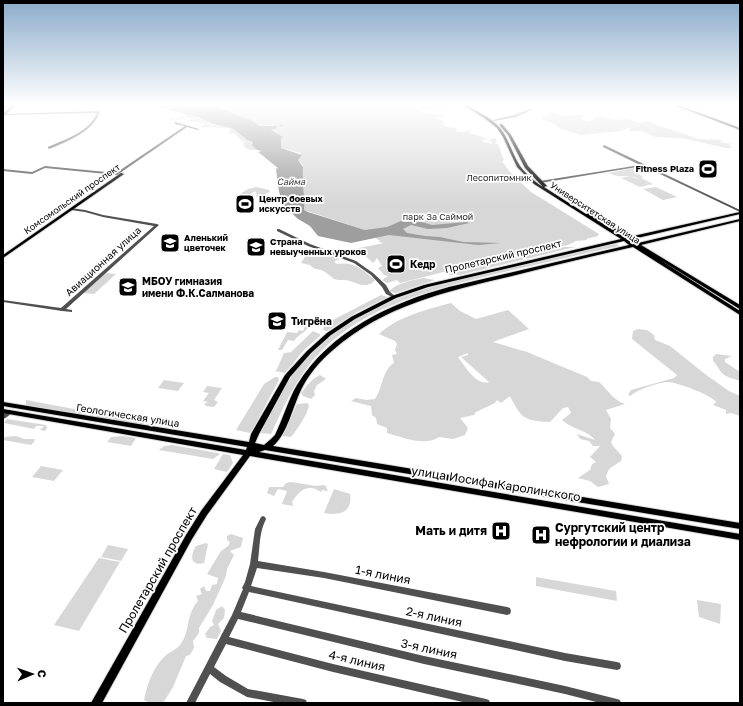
<svg xmlns="http://www.w3.org/2000/svg" width="743" height="706" viewBox="0 0 743 706" font-family="'Golos Text',sans-serif">
	<rect width="100%" height="100%" fill="#fff"/>
	<g fill="#d7d7d7" fill-rule="evenodd">
		<path d="M217,105H449L451,106L418,111L441,115L444,117L435,118L445,122L442,123L445,125L444,126L453,128L457,127L454,128H457L456,132L472,131L468,133C476,134 481,137 488,139L483,140V142L493,144L489,140L495,138L497,142L494,143L498,144L504,160L502,161L509,171L531,192L599,234L598,236L586,239L587,240L576,241L568,245L499,258L400,283L397,280L387,283L382,280L388,276L384,275L378,268L382,266L377,258L373,263C365,255 362,252 351,252L349,250L384,243L379,242L380,241L365,230L304,210V182L301,174L303,165L298,160L301,153L281,148V139L283,138L271,130L273,125L260,126L251,120L216,107Z"/>
		<path d="M556,110L552,112L559,114L558,116C569,116 574,114 584,116L581,119L588,121L595,119V116H597L618,120L628,119L640,123L651,121H652L651,123L699,139L723,140L720,142L733,144L728,145L731,146V148H726L682,138L655,137L642,131H629L631,127L621,131L580,135L559,128L554,124L541,118L542,116H551L545,115L548,112Z"/>
		<polygon points="190,115 209,122 207,124 233,128 246,140 253,142 257,150 251,150 245,148 243,143 247,142 242,141 234,133 228,134 231,130 230,128 200,127 205,123 188,121 187,120 182,121 184,119 168,121 172,118 175,118 174,120 182,118 188,120 194,119 185,117"/>
		<path d="M643,166L645,167L637,168L633,170L643,177L641,178L653,184L650,185L642,181L649,185L640,187L621,178L630,176L640,180C627,172 621,180 609,173Z"/>
		<polygon points="257,187 269,190 270,192 265,194 268,195 266,197 255,197 257,195 255,191 251,194 240,194 248,189"/>
		<polygon points="656,187 677,197 663,200 643,189"/>
		<path d="M616,243L619,246C581,254 543,263 504,272C434,289 356,306 309,365C292,387 282,410 271,434L261,433C272,410 283,387 299,367C351,305 422,288 497,271C537,262 576,253 616,243Z"/>
		<polygon points="564,247 575,247 460,275 449,275 453,270"/>
		<path d="M311,248L336,257L339,259L334,262L337,264C353,261 364,270 375,280C368,289 358,284 350,281C345,279 339,281 334,279C330,276 326,272 321,270C317,269 313,269 310,265L301,263Z"/>
		<polygon points="106,273 116,274 94,294 83,293"/>
		<path d="M423,278L435,280L396,293L389,292C395,283 414,280 423,278Z"/>
		<polygon points="381,295 388,297 357,312 327,331 323,330 324,327 331,321"/>
		<path d="M451,303L460,311L476,319L508,310L529,329L493,342L527,352L587,377L591,381L599,382C608,390 613,400 625,404L606,410L611,419L610,428L615,434L611,442L613,446L622,456L621,461L609,469L606,476L609,484L598,487L590,481L578,478L590,470L592,464L596,462L590,457L600,446H593L589,441L580,439L577,434L595,440C588,430 571,429 562,420L571,413L568,407L563,408L550,422C524,421 521,418 510,396L501,403L497,400L495,403L476,412L474,415L460,418L468,428L465,435L453,439L439,437C425,447 402,437 387,433V428L377,424L376,418L372,415L371,406L351,401L356,398L366,400L375,399C383,388 382,370 394,363L392,355L397,354L395,350L397,344L395,341L379,334C399,316 425,310 451,303ZM468,353V355L461,357L489,382C476,386 465,366 458,357Z"/>
		<path d="M304,321L310,324C307,333 299,333 294,341L288,340L282,350H278L287,332L297,333L299,330L303,331L306,323Z"/>
		<path d="M638,329L647,330L654,335L655,340L670,346L705,374L729,391L740,396V416L731,413L726,414V410L713,405L716,402C712,395 676,382 668,382C661,382 635,390 631,396L628,395L631,390L674,378L677,375L632,339L633,331Z"/>
		<polygon points="313,331 320,334 320,336 304,350 285,373 275,371 277,369 284,353 291,352"/>
		<path d="M716,354L732,356L725,359V362L740,372V381C734,379 725,377 721,372C718,368 717,365 713,361V357Z"/>
		<path d="M320,375L326,379L317,385L314,391L315,395L311,399L303,396L301,393C307,386 311,379 320,375Z"/>
		<polygon points="275,377 278,377 279,380 253,429 250,433 236,430 264,384"/>
		<polygon points="164,380 184,383 178,391 158,388"/>
		<polygon points="207,386 222,388 214,400 218,402 214,407 206,406 204,404 208,402 203,401 209,393 203,392"/>
		<polygon points="26,400 90,412 92,412 84,415 30,406 26,405"/>
		<path d="M307,403L309,405C307,416 298,428 291,437L282,436L297,404Z"/>
		<polygon points="99,413 141,419 146,422 142,425 94,417"/>
		<polygon points="7,419 46,425 47,428 45,431 40,430 44,426 36,426 34,429 4,423"/>
		<polygon points="16,436 24,439 35,439 34,442 31,445 3,440 5,437"/>
		<polygon points="123,436 136,438 131,446 107,442 111,437"/>
		<polygon points="172,445 218,453 220,454 213,459 159,450 164,446"/>
		<polygon points="223,454 230,455 233,463 227,472 214,469"/>
		<polygon points="41,466 63,470 54,481 32,477"/>
		<path d="M291,482L316,486L325,485L328,491L322,490L321,492C308,483 299,491 292,502L293,506L282,504L287,491L278,489L274,496L267,493L269,487H283L286,483Z"/>
		<path d="M334,489L350,494C353,512 340,516 324,513Z"/>
		<path d="M231,534L243,538L241,547L230,551L234,555L227,569L226,576L213,605L199,628V633L193,641L194,648L190,655L186,656L173,687L163,703H149L144,700C147,685 153,667 165,656C169,652 176,650 180,645C191,631 185,616 198,601L196,596L202,594L200,589L204,586L206,591H210L212,585L217,584L218,578L207,574L221,551L228,546L230,542L227,540V536Z"/>
		<path d="M206,543L208,544L204,563C190,567 190,555 196,546Z"/>
		<polygon points="108,545 128,549 121,561 101,557"/>
		<polygon points="99,558 120,562 79,631 54,625"/>
		<polygon points="536,577 616,591 617,601 536,586"/>
		<polygon points="697,600 721,604 720,624 699,617"/>
		<polygon points="222,606 225,610 224,618 218,624 221,631 217,639 207,638 205,634 210,627 214,625 212,621 216,610"/>
	</g>
	<path fill="#9e9e9e" d="M154,105H217V107L251,120L260,126H276L277,128L271,130L283,137L281,139V148L302,155L298,160L303,167C302,181 305,195 304,210L308,212L365,230L387,227L401,221H418L432,225L467,222L469,223L447,228L428,229L411,225L403,229L407,233L425,236L440,237L463,242L501,243L478,245L389,235L351,243L318,236L310,226L298,219L284,206L279,192L276,169L278,168L258,152L262,151L257,150L252,145L253,142L247,140L232,128L213,124L198,117L190,115L174,120L188,115Z"/>
	<g fill="none" stroke-linecap="round" stroke-linejoin="round">
		<polyline stroke="#9e9e9e" stroke-width="1" points="280,126 283,125"/>
		<g stroke="#dbdbdb" stroke-width="2">
			<g id="major">
				<polygon points="12,105 15,105 3,117 3,114"/>
				<path d="M463,105H466C478,112 492,118 500,128C509,139 512,154 520,166C526,174 535,182 543,187L525,168L508,135L500,126V124H502L511,135L528,166L547,186L544,187L586,214L589,213L629,237L740,212V214L633,239L638,243L740,219V221L641,245L740,305V309L738,308L657,258L740,311V315L633,247C592,256 552,266 512,276C448,291 384,305 333,350C320,361 308,375 301,390C293,406 287,435 273,446L740,523V529L265,450L259,452L740,534V540L250,456L207,515L192,539L102,703H91L186,535L201,511L243,455L3,413V409L246,450L247,447L3,406V402L249,442L251,434L285,375L307,351L327,333L351,317L392,296L424,285L621,239L534,184L517,167L503,137L497,128L484,118ZM624,241L629,245L449,287C391,303 330,331 297,385C288,400 283,419 275,435L271,439L264,445L255,443L259,434L290,377L311,353L331,335L355,319L396,298L428,287Z"/>
				<polygon points="674,105 678,105 740,128 740,130"/>
				<polygon points="121,173 124,174 3,258 3,255"/>
			</g>
		</g>
		<g fill="#505050" fill-rule="evenodd">
			<polygon points="530,109 532,110 516,117 494,121 493,120 514,115"/>
			<path d="M100,111C95,131 66,142 49,149L48,148V147C66,139 89,132 97,113L3,115L4,114Z"/>
			<polygon points="175,122 199,129 198,130 187,127 117,175 45,168 32,174 3,171 3,169 32,172 45,166 116,173 185,126 175,124"/>
			<polygon points="604,145 740,210 740,212 643,166 540,183 538,182 540,181 640,165 603,147 603,146"/>
			<polygon points="71,208 85,210 103,215 157,224 159,225 66,309 72,310 72,312 62,311 3,302 3,300 61,308 154,226 103,217 85,212 71,210"/>
			<polygon points="277,229 279,229 310,244 356,261 373,273 386,285 390,292 396,297 394,298 386,294 382,287 371,275 354,263 308,246 277,231"/>
			<path d="M9,410L11,411L12,412C10,415 6,418 3,419V414Z"/>
			<path d="M263,516L265,517L266,519C259,533 260,546 258,561L324,572L507,607L510,608L511,611L510,614L507,615L324,578L257,568L251,586L565,653L617,662L620,663L621,666L620,669L617,670L565,661L249,592L241,612L424,656L565,686L617,699L620,700L621,703H600L565,694L424,664L238,619L229,637L333,664L486,699L489,700L490,703H467L333,672L226,644L214,667L226,676L248,689L303,699L306,700L307,703H279L247,697L220,682L210,674L195,703H186L223,632L232,615L243,589L242,588L245,582L250,564L255,529L261,517Z"/>
		</g>
		<use href="#major" fill="#000" fill-rule="evenodd"/>
	</g>
	<linearGradient id="sky" x2="0" y2="1"><stop stop-color="#8aabca"/><stop offset="0.51" stop-color="#fff"/><stop offset="1" stop-color="#fff" stop-opacity="0"/></linearGradient>
	<rect width="743" height="204" fill="url(#sky)"/>
	<defs>
		<g id="stadium-square" transform="scale(1)"><rect x="-9" y="-9" width="18" height="18" rx="4" fill="#000" stroke="#fff"/><path d="M0-5a6.5 5 0 1 0 0 10a6.5 5 0 1 0 0-10ZM-3.5-1.8h7v3.6h-7Z" fill="#fff"/></g>
		<g id="school-square" transform="scale(1)"><rect x="-9" y="-9" width="18" height="18" rx="4" fill="#000" stroke="#fff"/><path d="M0-5L7-2L0 1L-7-2ZM-4 1L0 2.5L4 1V4Q0 6-4 4Z" fill="#fff"/></g>
		<g id="hospital-square" transform="scale(1)"><rect x="-9" y="-9" width="18" height="18" rx="4" fill="#000" stroke="#fff"/><path d="M-5-5h3v3.5h4V-5h3V5h-3V1.5h-4V5h-3Z" fill="#fff"/></g>
	</defs>
	<g fill-rule="evenodd">
		<use href="#stadium-square" x="708" y="169"/>
		<use href="#stadium-square" x="245" y="204"/>
		<use href="#school-square" x="170" y="243"/>
		<use href="#school-square" x="256" y="247"/>
		<use href="#stadium-square" x="396" y="264"/>
		<use href="#school-square" x="128" y="287"/>
		<use href="#school-square" x="277" y="321"/>
		<use href="#hospital-square" x="501" y="531"/>
		<use href="#hospital-square" x="541" y="535"/>
	</g>
	<g text-anchor="middle" stroke-width="3.5" stroke-linejoin="round" paint-order="stroke">
		<g font-size="9" font-weight="bold" fill="#000" stroke="#fff" text-anchor="start">
			<text x="694" y="172" text-anchor="end">Fitness Plaza</text>
			<text x="259" y="202">Центр боевых<tspan x="259" dy="10">искусств</tspan></text>
			<text x="184" y="241">Аленький<tspan x="184" dy="10">цветочек</tspan></text>
			<text x="270" y="245">Страна<tspan x="270" dy="10">невыученных уроков</tspan></text>
		</g>
		<g font-size="9" fill="#2e2e2e" stroke="#fff">
			<text x="499" y="181">Лесопитомник</text>
			<text x="438" y="220">парк За Саймой</text>
		</g>
		<g font-size="9" font-style="italic" fill="#3f3f3f" stroke="#fff">
			<text x="291" y="185">Сайма</text>
		</g>
		<g font-size="9" fill="#000" stroke="#fff">
			<text transform="translate(72 199) rotate(-35)" y="3">Комсомольский проспект</text>
			<text transform="translate(595 213) rotate(33)" y="3">Университетская улица</text>
		</g>
		<g font-size="10" fill="#000" stroke="#fff">
			<text transform="translate(503 256) rotate(-13)" y="4">Пролетарский проспект</text>
			<text transform="translate(103 261) rotate(-42)" y="4">Авиационная улица</text>
			<text transform="translate(128 415) rotate(9)" y="4">Геологическая улица</text>
		</g>
		<g font-size="10" font-weight="bold" fill="#000" stroke="#fff" text-anchor="start">
			<text x="410" y="268">Кедр</text>
			<text x="142" y="285">МБОУ гимназия<tspan x="142" dy="12">имени Ф.К.Салманова</tspan></text>
			<text x="291" y="325">Тигрёна</text>
		</g>
		<g font-size="12" fill="#000" stroke="#fff">
			<text transform="translate(496 484) rotate(9)" y="4">улица Иосифа Каролинского</text>
			<text transform="translate(158 570) rotate(-60)" y="4">Пролетарский проспект</text>
			<text transform="translate(383 575) rotate(11)" y="4">1-я линия</text>
			<text transform="translate(434 617) rotate(12)" y="4">2-я линия</text>
			<text transform="translate(429 649) rotate(12)" y="4">3-я линия</text>
			<text transform="translate(357 661) rotate(13)" y="4">4-я линия</text>
		</g>
		<g font-size="12" font-weight="bold" fill="#000" stroke="#fff" text-anchor="start">
			<text x="555" y="532">Сургутский центр<tspan x="555" dy="14">нефрологии и диализа</tspan></text>
			<text x="487" y="535" text-anchor="end">Мать и дитя</text>
		</g>
	</g>
	<rect width="743" height="706" fill="none" stroke="#000000" stroke-width="8"/>
	<g transform="translate(32 674) rotate(88)" stroke="#ffffff" stroke-width="3" paint-order="stroke">
	<path d="M0-3L7 15L0 10L-7 15Z" fill="#000000"/>
	<text y="-6" font-size="11" font-weight="bold" text-anchor="middle" fill="#000000">С</text>
	</g>
</svg>
